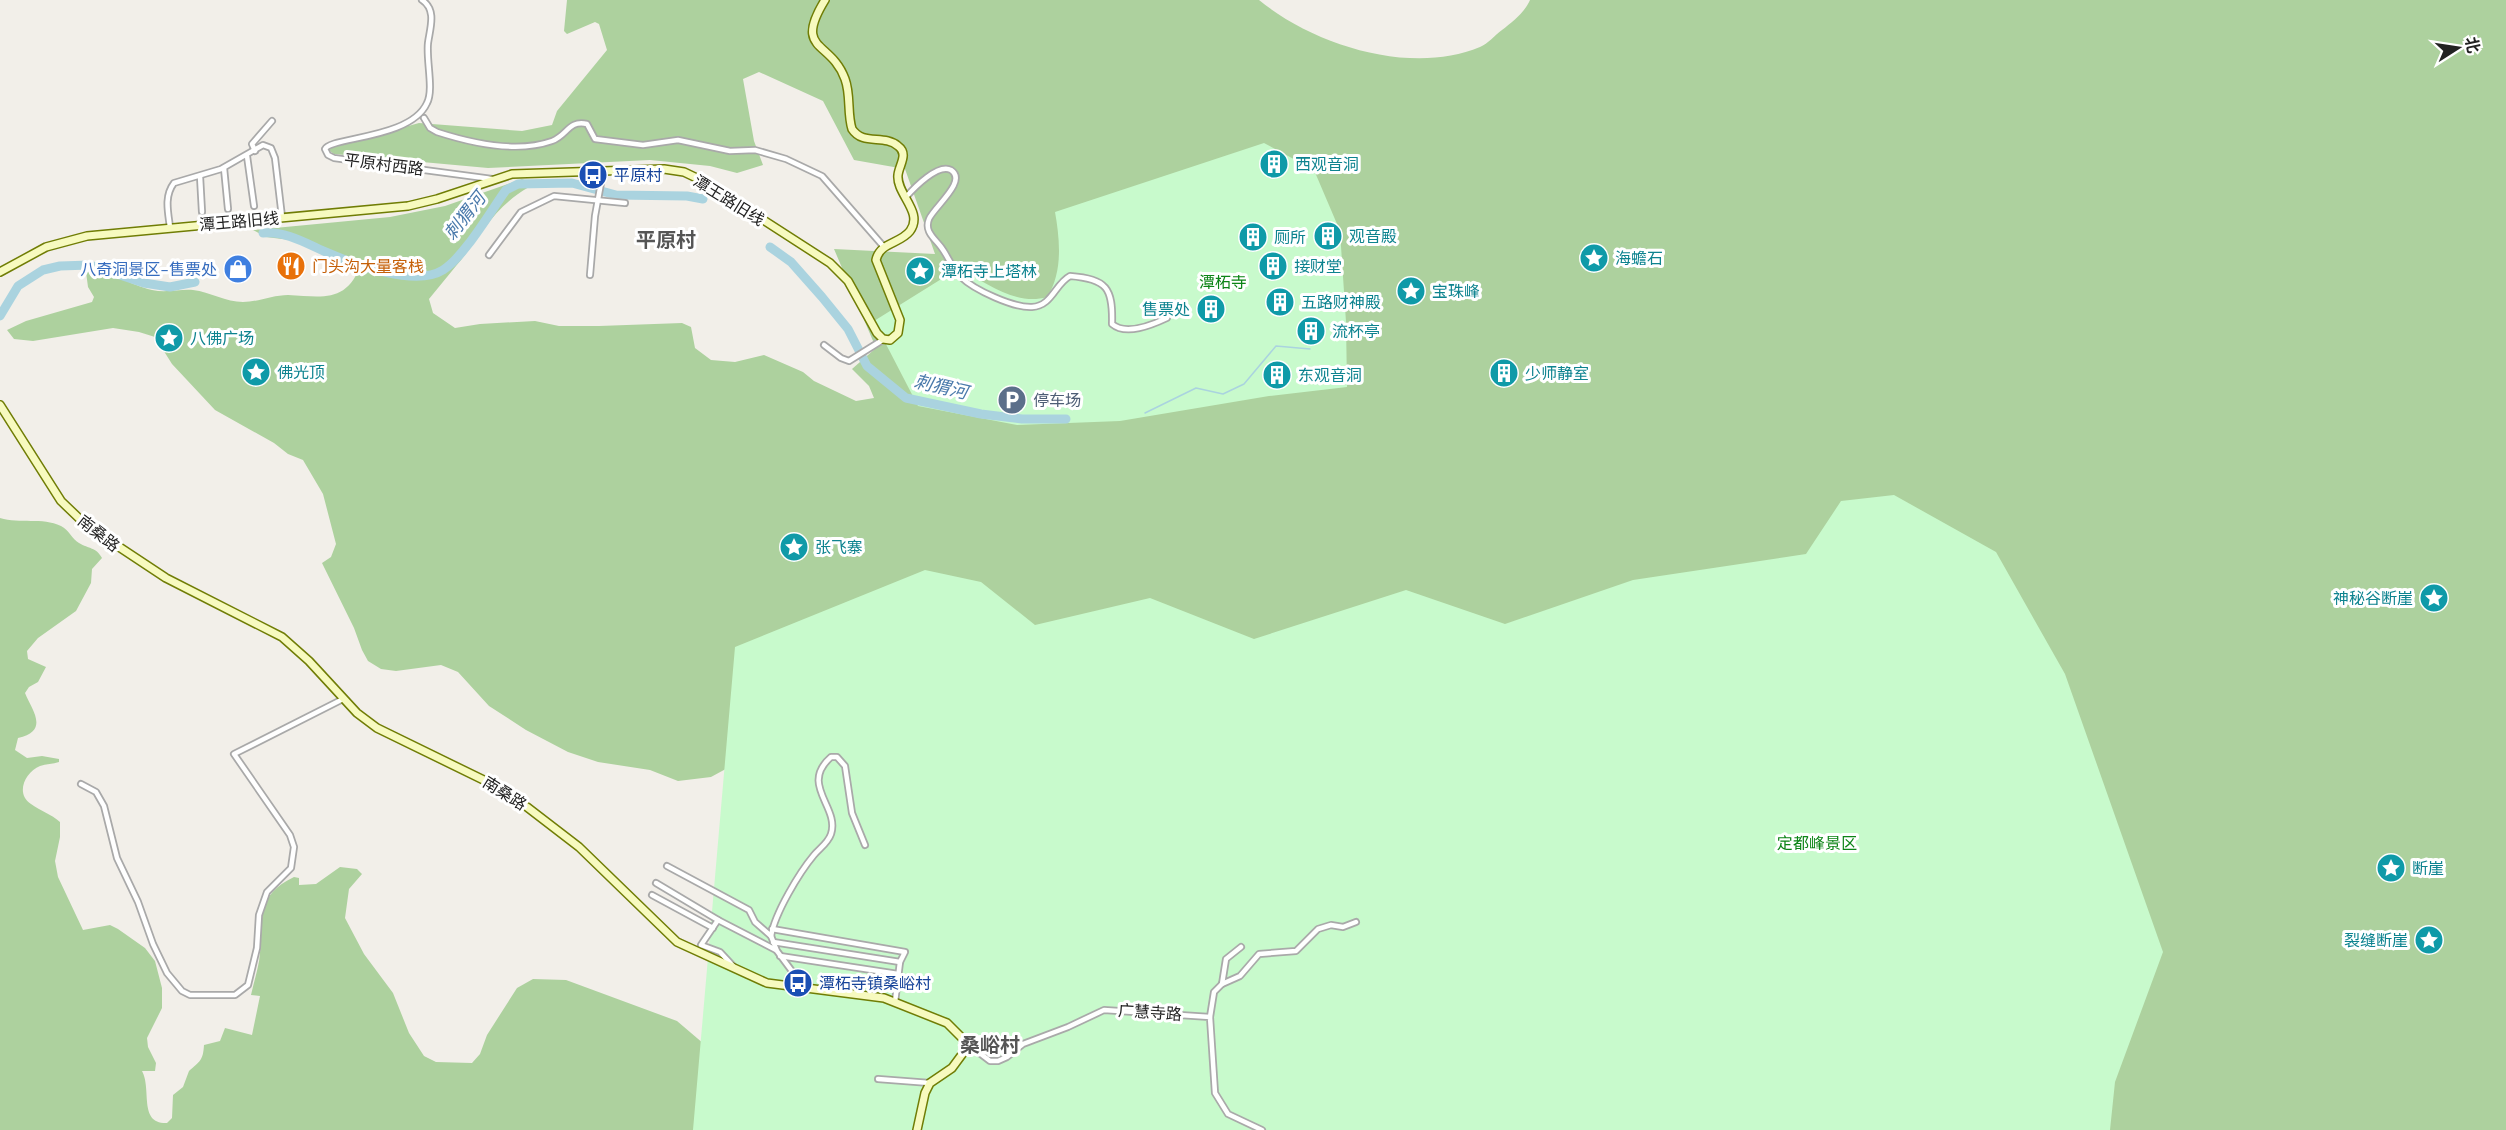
<svg xmlns="http://www.w3.org/2000/svg" width="2506" height="1130" viewBox="0 0 2506 1130" font-family="'DM Sans','Noto Sans SC',sans-serif">
	<rect width="100%" height="100%" fill="#f2efe9"/>
	<g fill="#add19e">
		<path d="M567,0H1259C1314,45 1411,76 1480,47C1488,44 1495,35 1502,30C1512,22 1525,12 1530,0H2506V1130H1310L746,758L711,777L678,781L650,770L598,762L568,752L526,730L489,706L458,672L441,665L396,671L381,669L368,661L362,650L354,628L322,563L331,557L336,544L323,494L303,460L288,454L274,443L215,410L172,364L155,337L139,332L113,328L33,341L14,339L7,330L26,321L92,302L94,297L88,287L86,272C111,270 129,285 152,290C166,293 180,289 193,290C210,292 226,302 243,302C258,302 273,295 288,295C325,297 347,303 362,262L306,242L266,237L253,230L390,217L445,206L522,179L527,181L529,187C491,209 482,236 456,266C447,277 438,288 429,299L433,313L455,328L480,324L535,321L559,326H599L682,323L691,327L695,348L711,360L735,362L764,355L803,372L814,381L856,401L874,398L869,386L852,369L876,348L834,249L935,254L905,169L854,160L823,101L759,72L743,79L754,141L763,165L737,173L710,166L650,160L488,168L334,154L327,149L419,123L522,131L552,125L557,111L607,50L599,24L595,22L567,34L564,31Z"/>
		<path d="M0,518C20,524 42,517 61,526C69,530 72,539 79,543C89,549 96,547 102,558L92,569L91,583L76,611L38,638L27,651L28,659L46,667L38,682L29,687L25,693C32,710 50,731 18,738L15,750L27,758L42,756L59,759V762C53,764 46,764 40,766C25,772 15,794 31,804C41,811 51,814 60,822V837L55,861L58,877L83,930L110,925L118,929L145,948L155,961L162,988V1008L147,1038L148,1047L156,1063L155,1071H142C152,1089 138,1124 167,1123L172,1118L173,1095L183,1087L189,1071C200,1061 203,1061 204,1045L220,1041L225,1028L252,1035L260,996L251,995C254,981 259,967 260,953C263,918 256,895 294,877L299,878V885L316,884L340,867L357,869L362,874L349,889L345,918L364,954L393,993L409,1033L424,1056L436,1062L472,1063L480,1054L487,1035L517,988L533,979L566,980L677,1021L704,1044L873,1130H0Z"/>
	</g>
	<g fill="#c8facc">
		<path d="M1264,143L1314,170L1340,231L1346,322L1347,387L1269,396L1120,421L1017,425L918,406L874,321L959,268C986,283 1016,306 1047,297C1063,273 1060,240 1055,212Z"/>
		<polygon points="1894,495 1996,552 2065,674 2163,952 2115,1082 2110,1130 693,1130 735,647 925,570 981,582 1035,625 1150,598 1254,639 1406,590 1505,624 1633,580 1806,554 1841,501"/>
	</g>
	<g fill="none" stroke-linecap="round" stroke-linejoin="round">
		<polyline stroke="#aad3df" stroke-width="1.5" points="1145,413 1196,388 1223,394 1244,384 1276,346 1310,349"/>
		<g stroke="#aad3df" stroke-width="9">
			<path d="M263,233C287,231 307,244 328,253C356,265 416,287 443,270C464,257 490,212 506,190L518,184L572,183L616,195L687,196L703,199"/>
			<polyline points="770,247 791,262 822,297 848,329 867,366 906,398 981,414 1022,419 1066,419"/>
			<polyline points="0,316 18,286 43,270 60,266 90,265 144,283 170,287 195,282"/>
		</g>
		<g stroke="#a9a9a9" stroke-width="8">
			<g id="street">
				<path d="M422,0C437,10 430,28 428,43C426,60 434,90 427,103C411,139 330,137 325,149L328,155L334,158L492,179"/>
				<path d="M424,118L430,128L437,132C471,143 518,153 552,141C568,135 568,120 587,124L595,139L643,145L678,140L730,151L755,150L786,159L822,176L884,247"/>
				<polyline points="255,151 252,144 272,121"/>
				<polyline points="247,156 254,206"/>
				<polyline points="224,168 228,209"/>
				<polyline points="200,176 202,212"/>
				<path d="M906,197C914,188 938,163 951,170C968,181 934,207 929,219C924,231 934,238 941,247C948,256 952,269 961,277C974,290 1014,308 1032,307C1052,306 1055,284 1070,276C1107,279 1113,288 1112,324C1126,336 1152,325 1167,318L1171,308"/>
				<path d="M170,227C168,212 164,196 174,183L221,169L263,145L271,148L275,158L282,217"/>
				<polyline points="489,255 521,212 554,196 625,203"/>
				<polyline points="590,275 595,216 603,172"/>
				<polyline points="824,345 841,358 849,361 881,341"/>
				<polyline points="81,784 96,792 104,806 117,858 138,902 153,944 167,973 182,991 190,995 235,995 248,985 257,948 259,915 267,892 291,868 294,847 290,835 234,754 343,699"/>
				<polyline points="667,866 749,910 755,922 771,936"/>
				<polyline points="656,883 718,920"/>
				<polyline points="652,895 713,928"/>
				<polyline points="772,929 905,952 900,962 895,1002"/>
				<polyline points="773,942 900,962"/>
				<polyline points="780,956 898,974"/>
				<polyline points="734,967 720,952 701,945 718,920 776,950"/>
				<polyline points="1222,984 1240,976 1259,954 1296,951 1318,929 1331,925 1343,927 1356,922"/>
				<path d="M803,986L777,951L771,936C775,913 799,873 814,855C820,848 828,843 831,834C840,807 799,785 831,757H837L845,766L852,813L865,845"/>
				<polyline points="1210,1017 1214,992 1222,984 1226,959 1241,947"/>
				<polyline points="969,1045 990,1061 998,1061 1007,1057 1023,1044 1068,1027 1104,1010 1210,1017 1215,1093 1228,1114 1262,1130"/>
				<polyline points="878,1079 930,1083"/>
			</g>
		</g>
		<g stroke="#707d05" stroke-width="10">
			<g id="secondary">
				<path d="M0,272L46,247L87,236L408,206L437,199L512,174L664,169L684,172L703,181L830,263L848,281L877,333L883,339L890,340L898,333L900,320L876,260C880,242 900,244 910,231C924,212 896,194 898,175C899,165 909,154 898,146C884,134 863,146 852,129C847,113 851,95 845,79C831,40 793,52 825,0"/>
				<polyline points="0,405 61,501 86,525 166,578 282,637 309,661 357,713 377,728 500,788 527,807 579,847 677,942 767,983 884,998 947,1023 969,1045 952,1068 930,1083 925,1093 917,1130"/>
			</g>
		</g>
		<use href="#street" stroke="#fff" stroke-width="4.5"/>
		<use href="#secondary" stroke="#f7fabf" stroke-width="7"/>
	</g>
	<defs>
		<g id="building-disc" transform="scale(1.5)"><circle r="9.5" fill="#0f9aa8" stroke="#fff"/><path d="M-4-6H4V6H1V3H-1V6H-4ZM-2.5-4.3h1.7v1.8h-1.7ZM.8-4.3h1.7v1.8H.8ZM-2.5-1h1.7V.8h-1.7ZM.8-1h1.7V.8H.8Z" fill="#fff"/></g>
		<g id="bus-disc" transform="scale(1.5)"><circle r="9.5" fill="#1a4fb4" stroke="#fff"/><path d="M-5-6H5V4H4V6H2V4H-2V6H-4V4H-5ZM-3.5-4V0h7V-4ZM-3.5 1.2v1.5H-2V1.2ZM2 1.2v1.5H3.5V1.2Z" fill="#fff"/></g>
		<g id="sight-disc" transform="scale(1.5)"><circle r="9.5" fill="#0f9aa8" stroke="#fff"/><path d="M0-6L1.8-2.2L6-1.7L2.9 1.2L3.7 5.4L0 3.3L-3.7 5.4L-2.9 1.2L-6-1.7L-1.8-2.2Z" fill="#fff"/></g>
		<g id="restaurant-disc" transform="scale(1.5)"><circle r="9.5" fill="#e8710a" stroke="#fff"/><path d="M-5-6h1v4h1v-4h1v4h1v-4h1v5L-1.5 .5V6h-2V.5L-5-1ZM5-6V6H3V1.5H1.5Q1.5-4 5-6Z" fill="#fff"/></g>
		<g id="shop-disc" transform="scale(1.5)"><circle r="9.5" fill="#3f7fe0" stroke="#fff"/><path d="M-5-2.5h2.3a2.7 3.5 0 0 1 5.4 0H5L5.5 6h-11ZM-1.5-2.5h3a1.5 2.3 0 0 0-3 0Z" fill="#fff"/></g>
		<g id="parking-disc" transform="scale(1.5)"><circle r="9.5" fill="#5c6f8a" stroke="#fff"/><path d="M-3.5-5.5H1a3.5 3.5 0 0 1 0 7H-1V5.5H-3.5ZM-1-3.4V-.6H.8a1.4 1.4 0 0 0 0-2.8Z" fill="#fff"/></g>
	</defs>
	<g fill-rule="evenodd">
		<use href="#building-disc" x="1274" y="164"/>
		<use href="#bus-disc" x="593" y="175"/>
		<use href="#building-disc" x="1328" y="236"/>
		<use href="#building-disc" x="1253" y="237"/>
		<use href="#sight-disc" x="1594" y="258"/>
		<use href="#restaurant-disc" x="291" y="266"/>
		<use href="#building-disc" x="1273" y="266"/>
		<use href="#shop-disc" x="238" y="269"/>
		<use href="#sight-disc" x="920" y="271"/>
		<use href="#sight-disc" x="1411" y="291"/>
		<use href="#building-disc" x="1280" y="302"/>
		<use href="#building-disc" x="1211" y="309"/>
		<use href="#building-disc" x="1311" y="331"/>
		<use href="#sight-disc" x="169" y="338"/>
		<use href="#sight-disc" x="256" y="372"/>
		<use href="#building-disc" x="1504" y="373"/>
		<use href="#building-disc" x="1277" y="375"/>
		<use href="#parking-disc" x="1012" y="400"/>
		<use href="#sight-disc" x="794" y="547"/>
		<use href="#sight-disc" x="2434" y="598"/>
		<use href="#sight-disc" x="2391" y="868"/>
		<use href="#sight-disc" x="2429" y="940"/>
		<use href="#bus-disc" x="798" y="983"/>
	</g>
	<g text-anchor="middle" stroke-width="6" stroke-linejoin="round" paint-order="stroke">
		<g font-size="16" fill="#222" stroke="#fff">
			<text transform="translate(384 164) rotate(7)" y="6">平原村西路</text>
			<text transform="translate(729 200) rotate(32)" y="6">潭王路旧线</text>
			<text transform="translate(239 221) rotate(-5)" y="6">潭王路旧线</text>
			<text transform="translate(99 533) rotate(38)" y="6">南桑路</text>
			<text transform="translate(505 793) rotate(32)" y="6">南桑路</text>
			<text transform="translate(1150 1012) rotate(4)" y="6">广慧寺路</text>
		</g>
		<g font-size="16" fill="#0d838f" stroke="#fff" text-anchor="start">
			<text x="1295" y="170">西观音洞</text>
			<text x="1349" y="242">观音殿</text>
			<text x="1274" y="243">厕所</text>
			<text x="1615" y="264">海蟾石</text>
			<text x="1294" y="272">接财堂</text>
			<text x="941" y="277">潭柘寺上塔林</text>
			<text x="1432" y="297">宝珠峰</text>
			<text x="1301" y="308">五路财神殿</text>
			<text x="1190" y="315" text-anchor="end">售票处</text>
			<text x="1332" y="337">流杯亭</text>
			<text x="190" y="344">八佛广场</text>
			<text x="277" y="378">佛光顶</text>
			<text x="1525" y="379">少师静室</text>
			<text x="1298" y="381">东观音洞</text>
			<text x="815" y="553">张飞寨</text>
			<text x="2413" y="604" text-anchor="end">神秘谷断崖</text>
			<text x="2412" y="874">断崖</text>
			<text x="2408" y="946" text-anchor="end">裂缝断崖</text>
		</g>
		<g font-size="16" fill="#164399" stroke="#fff" text-anchor="start">
			<text x="614" y="181">平原村</text>
			<text x="819" y="989">潭柘寺镇桑峪村</text>
		</g>
		<g font-size="16" fill="#c56008" stroke="#fff" text-anchor="start">
			<text x="312" y="272">门头沟大量客栈</text>
		</g>
		<g font-size="16" fill="#366cbe" stroke="#fff" text-anchor="end">
			<text x="217" y="275">八奇洞景区-售票处</text>
		</g>
		<g font-size="16" fill="#0c8416" stroke="#fff">
			<text x="1223" y="288">潭柘寺</text>
			<text x="1817" y="849">定都峰景区</text>
		</g>
		<g font-size="16" fill="#4e5e75" stroke="#fff" text-anchor="start">
			<text x="1033" y="406">停车场</text>
		</g>
		<g font-size="18" font-style="italic" fill="#4a7aab" stroke="#fff">
			<text transform="translate(465 216) rotate(-52)" y="6">刺猬河</text>
			<text transform="translate(941 387) rotate(13)" y="6">刺猬河</text>
		</g>
		<g font-size="20" font-weight="bold" fill="#555" stroke="#fff">
			<text x="666" y="247">平原村</text>
			<text x="990" y="1052">桑峪村</text>
		</g>
	</g>
	<g transform="translate(2458 48) rotate(78)" stroke="#ffffff" stroke-width="4.5" paint-order="stroke">
	<path d="M0-4.5L10 22L0 15L-10 22Z" fill="#222222"/>
	<text y="-9" font-size="16" font-weight="bold" text-anchor="middle" fill="#222222">北</text>
	</g>
</svg>
